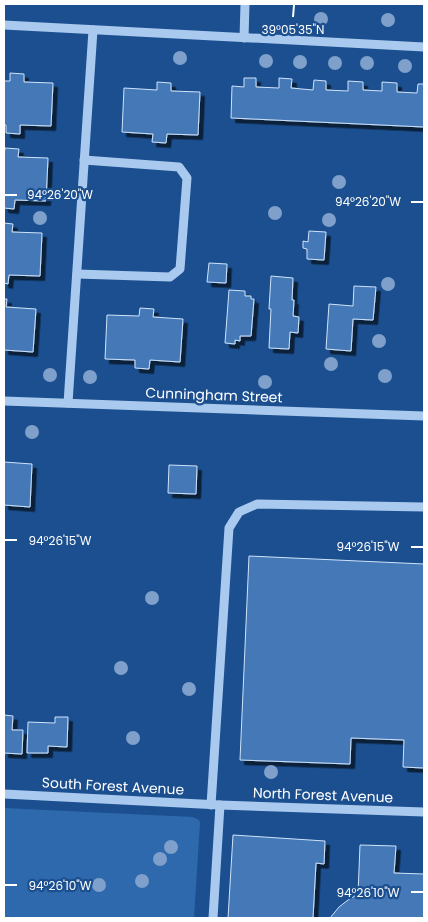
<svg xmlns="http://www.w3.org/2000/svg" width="428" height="922" viewBox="0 0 428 922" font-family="Poppins,sans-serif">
	<defs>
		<filter id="shadow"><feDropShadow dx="4.5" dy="4.5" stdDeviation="0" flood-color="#0009"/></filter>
	</defs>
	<rect width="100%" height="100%" fill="#1b4f8f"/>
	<polygon fill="#2e69ad" points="4,808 193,817 199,820 200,823 194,918 4,918"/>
	<g fill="#4478b7" stroke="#cfe3fa" filter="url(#shadow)">
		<polygon points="10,73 24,74 24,82 53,83 51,126 20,125 20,134 6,133 6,125 4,125 4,81 10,81"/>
		<polygon points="244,78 256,78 256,87 279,88 279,78 292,79 291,88 313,90 314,80 326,81 326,90 348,91 348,81 363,82 363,90 382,91 382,82 397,83 397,92 417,93 418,84 424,84 424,127 231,118 232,86 244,87"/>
		<polygon points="157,82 171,83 171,91 200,92 198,135 167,134 166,143 152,142 153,134 122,132 124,88 157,90"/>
		<polygon points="5,148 19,149 18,157 48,158 46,201 15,200 14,209 4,208 4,156"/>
		<polygon points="4,223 13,224 12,232 42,233 40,276 9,275 8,284 4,283"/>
		<polygon points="309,231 326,232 324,260 307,259 307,249 303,248 303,241 308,242"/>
		<polygon points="209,263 227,264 226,283 207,282"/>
		<polygon points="271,276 293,278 292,300 294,300 293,316 299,317 298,333 290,332 289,349 269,348 271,309 269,309"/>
		<polygon points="354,286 376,287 373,320 353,319 351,351 326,349 329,304 353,306"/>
		<polygon points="229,290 245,291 245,296 251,296 251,299 254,299 251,336 240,336 240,341 235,340 235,344 225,343"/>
		<polygon points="4,299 7,299 6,307 36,309 33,352 4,350"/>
		<polygon points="140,308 154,309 153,317 183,319 180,362 150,360 149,369 135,368 135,360 105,359 107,315 139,316"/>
		<polygon points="4,462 32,464 30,507 4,505"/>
		<polygon points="169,465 197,466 196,494 168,493"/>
		<polygon points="249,556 424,564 424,768 403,767 404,740 351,738 350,764 240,760"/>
		<polygon points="4,715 13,716 12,730 23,730 22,754 4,753"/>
		<polygon points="55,717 68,717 67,747 48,746 48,753 27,753 28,722 55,723"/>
		<polygon points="233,835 325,841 324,864 316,863 313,918 228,918"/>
		<polygon points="360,845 396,846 394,873 424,874 424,918 330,918 339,907 348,900 358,894"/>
	</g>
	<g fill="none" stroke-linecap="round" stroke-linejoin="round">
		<g stroke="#a9c9ee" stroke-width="9">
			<polyline points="4,25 424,47"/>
			<polyline points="244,38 245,4"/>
			<polyline points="77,274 170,277 180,269 187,178 179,167 84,160"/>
			<polyline points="4,401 424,416"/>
			<polyline points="68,403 93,30"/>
			<polyline points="4,794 220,805 424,812"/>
			<polyline points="211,805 229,528 239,512 257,504 424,507"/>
			<polyline points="213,918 220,805"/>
		</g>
	</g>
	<g fill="#7ea0ca">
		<circle cx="321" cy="19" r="7"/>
		<circle cx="388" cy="20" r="7"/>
		<circle cx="180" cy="58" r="7"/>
		<circle cx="266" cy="61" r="7"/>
		<circle cx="300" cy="62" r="7"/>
		<circle cx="335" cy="63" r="7"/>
		<circle cx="367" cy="63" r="7"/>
		<circle cx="405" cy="66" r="7"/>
		<circle cx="339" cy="182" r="7"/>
		<circle cx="275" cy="213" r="7"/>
		<circle cx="40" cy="218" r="7"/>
		<circle cx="329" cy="220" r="7"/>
		<circle cx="388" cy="284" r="7"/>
		<circle cx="379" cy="341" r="7"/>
		<circle cx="331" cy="364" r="7"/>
		<circle cx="50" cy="375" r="7"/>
		<circle cx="385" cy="376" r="7"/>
		<circle cx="90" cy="377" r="7"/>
		<circle cx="265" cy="382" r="7"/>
		<circle cx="32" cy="432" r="7"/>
		<circle cx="152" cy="598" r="7"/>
		<circle cx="121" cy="668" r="7"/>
		<circle cx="189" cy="689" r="7"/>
		<circle cx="133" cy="738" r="7"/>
		<circle cx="271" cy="772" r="7"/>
		<circle cx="171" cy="847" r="7"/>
		<circle cx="160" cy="859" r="7"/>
		<circle cx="142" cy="881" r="7"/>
		<circle cx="99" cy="885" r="7"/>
	</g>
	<path fill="none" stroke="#fff" stroke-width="2" d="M293,17L294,5M5,195H17M411,202H423M5,540H17M411,547H423M5,885H17M411,892H423"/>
	<g text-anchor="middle" stroke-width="4.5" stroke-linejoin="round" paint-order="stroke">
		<g font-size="14" fill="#fff" stroke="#1b4f8f">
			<text transform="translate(214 395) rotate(2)" y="5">Cunningham Street</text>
			<text transform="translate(113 786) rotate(3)" y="5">South Forest Avenue</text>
			<text transform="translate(323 795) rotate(2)" y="5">North Forest Avenue</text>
		</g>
	</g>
	<g font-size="12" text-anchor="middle" fill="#fff" stroke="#1b4f8f" stroke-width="4.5" stroke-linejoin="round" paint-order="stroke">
		<text x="293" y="34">39°05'35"N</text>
		<text x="60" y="199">94°26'20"W</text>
		<text x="368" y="206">94°26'20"W</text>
		<text x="60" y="545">94°26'15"W</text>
		<text x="368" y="551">94°26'15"W</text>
		<text x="60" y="890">94°26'10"W</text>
		<text x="368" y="897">94°26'10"W</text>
	</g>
	<rect width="428" height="922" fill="none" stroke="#ffffff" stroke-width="10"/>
</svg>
